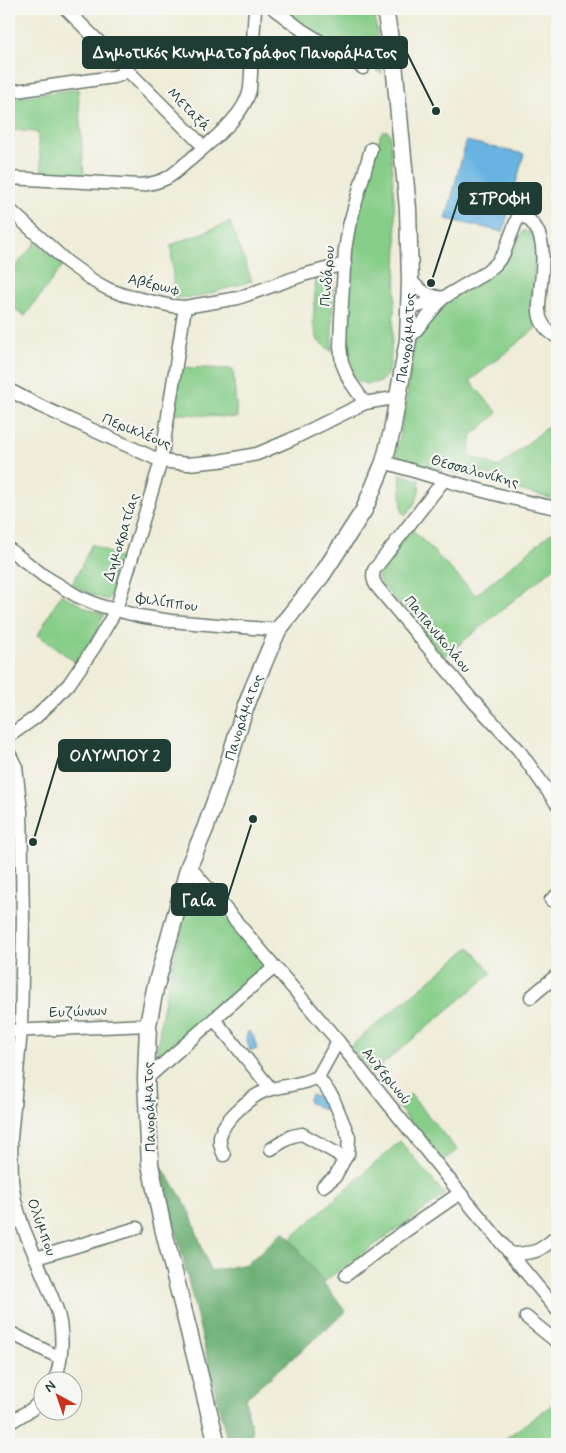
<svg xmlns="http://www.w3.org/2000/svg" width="566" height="1453" viewBox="0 0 566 1453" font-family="Mynerve,sans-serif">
	<rect width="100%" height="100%" fill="#f6f6f2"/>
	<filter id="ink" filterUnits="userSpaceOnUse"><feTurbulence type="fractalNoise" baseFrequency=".02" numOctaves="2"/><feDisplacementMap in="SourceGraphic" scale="10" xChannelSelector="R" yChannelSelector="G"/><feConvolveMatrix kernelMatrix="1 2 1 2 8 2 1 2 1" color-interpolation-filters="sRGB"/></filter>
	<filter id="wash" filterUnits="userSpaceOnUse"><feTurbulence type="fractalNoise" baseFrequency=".0096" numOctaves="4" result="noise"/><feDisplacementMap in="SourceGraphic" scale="20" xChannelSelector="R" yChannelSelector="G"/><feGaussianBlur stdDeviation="1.12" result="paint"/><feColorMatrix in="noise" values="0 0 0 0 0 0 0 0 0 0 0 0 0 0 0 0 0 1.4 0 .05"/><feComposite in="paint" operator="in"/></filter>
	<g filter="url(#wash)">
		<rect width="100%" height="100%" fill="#efecd8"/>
		<g fill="#86cd88" stroke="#52855e">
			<polygon points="283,9 374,9 382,74 313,32"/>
			<polygon points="78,89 84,175 42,172 37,132 9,130 9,98"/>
			<polygon points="384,131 388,131 390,134 397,248 395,299 390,367 386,376 380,382 366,384 356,380 346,364 344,330 354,231 381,133"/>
			<polygon points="230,222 252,281 198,297 174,298 171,245"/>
			<path d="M523,231L530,232C541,245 532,278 532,294C532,305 534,317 535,329L470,381L498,413L472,435L469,456L499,467L557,419V500L402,459L395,454L400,437L408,389L414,341L445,301L508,257Z"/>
			<polygon points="36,242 63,265 25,316 9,305 9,274"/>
			<path d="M333,271C334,298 331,325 332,352L318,341L313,324L316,274Z"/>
			<polygon points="178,367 233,369 237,418 172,413"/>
			<path d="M400,474L419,480C422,493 414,507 405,515L402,512Z"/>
			<polygon points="410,527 476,595 557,528 557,565 444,657 379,581 376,570"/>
			<polygon points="92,544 123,560 114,591 108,600 95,596 72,585"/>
			<polygon points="61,594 86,608 104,615 96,633 78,664 38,635"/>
			<path d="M194,881L268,967L156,1062C161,1000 178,940 194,881Z"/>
			<polygon points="470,947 492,973 371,1074 349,1047"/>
			<polygon points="410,1094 457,1150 443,1161 397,1106"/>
			<polygon points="400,1141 445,1195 323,1282 290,1239"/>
			<polygon points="557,1401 557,1444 498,1444"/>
		</g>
		<polygon fill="#6cb074" stroke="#467654" points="160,1164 188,1207 210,1271 247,1264 284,1231 346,1312 245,1399 252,1431 251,1444 228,1444"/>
		<g fill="#68b3e1" stroke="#44788a">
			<polygon points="466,141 524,154 503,232 446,219"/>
			<polygon points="248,1031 253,1035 257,1049 250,1051 246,1037"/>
			<polygon points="311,1094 328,1101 324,1110 308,1102"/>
		</g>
	</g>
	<g filter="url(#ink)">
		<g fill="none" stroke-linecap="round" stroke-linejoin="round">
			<g stroke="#687a6d" stroke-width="15">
				<g id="minor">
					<polyline points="66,9 204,147"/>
					<polyline points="274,9 302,30 363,68"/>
					<polyline points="9,92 113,77 120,75 126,69"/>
					<path d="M9,178L141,185C150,184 159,182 167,178C176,173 183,165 191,159C210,142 245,116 250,89L255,9"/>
					<polyline points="9,209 67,262 95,282 108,289 124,295 172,306 185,307 238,298 303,275 345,264"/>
					<path d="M410,280C422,292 426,295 443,298"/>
					<path d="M409,309L443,298L487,272L496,264L504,253L519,214C551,227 542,267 540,294C539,304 537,315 543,324C546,330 552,334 557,337"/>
					<polyline points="408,340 443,298"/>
					<polyline points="9,390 40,406 161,461 188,464 219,461 257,454 290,440 365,403 399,397"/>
					<polyline points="365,403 349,380 342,363 340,346 341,320 345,250 349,226 371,149"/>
					<path d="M384,462C441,479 498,497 557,508"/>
					<path d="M444,480L374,570C372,577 373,582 378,588L473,701L518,749L557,804"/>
					<polyline points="9,549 44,576 77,596 101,606 139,616 171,621 278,630"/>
					<polyline points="9,736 36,717 54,700 69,684 95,646 116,610 161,461 185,307"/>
					<path d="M9,753L16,767L21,811L23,919L21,1030L11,1138L12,1181L15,1201L23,1227L56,1307C64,1330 63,1358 55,1380"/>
					<polyline points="189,866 338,1041 460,1193 557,1310"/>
					<polyline points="551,900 557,895"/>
					<polyline points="531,997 557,975"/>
					<polyline points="214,1019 271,1089"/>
					<polyline points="9,1031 148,1025"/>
					<polyline points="146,1079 238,998 275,967"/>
					<polyline points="271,1149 292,1136 302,1134 336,1153 344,1160"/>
					<path d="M224,1155C221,1149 219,1144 220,1137C223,1120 250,1097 265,1091C277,1087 288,1086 300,1083C306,1082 312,1079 318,1077"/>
					<polyline points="323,1186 335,1177 344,1160 348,1154 349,1137 333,1098 318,1077 338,1041"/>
					<path d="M512,1254C536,1253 539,1252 557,1236"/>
					<polyline points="36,1258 137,1228"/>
					<polyline points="346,1275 388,1243 460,1193"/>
					<polyline points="526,1317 557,1342"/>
					<polyline points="9,1332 60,1358"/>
					<polyline points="9,1423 32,1409 42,1399"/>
				</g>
			</g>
			<g stroke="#687a6d" stroke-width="19">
				<g id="major">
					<path id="s1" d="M217,1444L163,1228L150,1164L146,1079L148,1025L155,989L189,866L205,829L226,771L243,714L253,688L278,630L322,575L364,510L384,462L392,431L408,340L410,280L408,209L394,63L385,9"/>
				</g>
			</g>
			<use href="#minor" stroke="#fff" stroke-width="12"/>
			<use href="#major" stroke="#fff" stroke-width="16"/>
		</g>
	</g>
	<g text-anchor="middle" stroke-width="4.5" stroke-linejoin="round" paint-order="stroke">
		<g font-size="15" fill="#1f3d34" stroke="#f6f6f2">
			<text transform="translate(189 109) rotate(45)" y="5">Μεταξά</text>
			<text transform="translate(327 276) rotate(-86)" y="5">Πινδάρου</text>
			<text transform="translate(154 284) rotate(13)" y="5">Αβέρωφ</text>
			<text dy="5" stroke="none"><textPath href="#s1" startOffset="1170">Πανοράματος</textPath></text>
			<text transform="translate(137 431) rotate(22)" y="5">Περικλέους</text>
			<text transform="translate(475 471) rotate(15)" y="5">Θεσσαλονίκης</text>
			<text transform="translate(121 537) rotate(-73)" y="5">Δημοκρατίας</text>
			<text transform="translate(167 602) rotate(8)" y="5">Φιλίππου</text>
			<text transform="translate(438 634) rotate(50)" y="5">Παπανικολάου</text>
			<text dy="5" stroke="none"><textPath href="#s1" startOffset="750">Πανοράματος</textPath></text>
			<text transform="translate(78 1011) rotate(-2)" y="5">Ευζώνων</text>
			<text transform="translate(387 1076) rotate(51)" y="5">Αυγερινού</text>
			<text transform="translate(149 1107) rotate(-92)" y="5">Πανοράματος</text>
			<text transform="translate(42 1227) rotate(70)" y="5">Ολύμπου</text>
		</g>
	</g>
	<path fill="none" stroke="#1f3d34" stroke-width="2" d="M436 111L407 53M431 283L459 198M33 842L59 756M253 819L227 900"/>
	<g fill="#1f3d34" stroke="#f6f6f2" stroke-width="2">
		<circle cx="436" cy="111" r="5"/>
		<circle cx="431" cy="283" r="5"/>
		<circle cx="33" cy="842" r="5"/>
		<circle cx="253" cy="819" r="5"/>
	</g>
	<g fill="#1f3d34" stroke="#1f3d34" stroke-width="2">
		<rect x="83" y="37" width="324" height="31" rx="5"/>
		<rect x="459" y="183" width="82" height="31" rx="5"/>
		<rect x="59" y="740" width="111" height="31" rx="5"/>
		<rect x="172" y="884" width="55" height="31" rx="5"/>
	</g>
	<g font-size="16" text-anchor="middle" font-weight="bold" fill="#fff">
		<text x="245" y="58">Δημοτικός Κινηματογράφος Πανοράματος</text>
		<text x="500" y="204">ΣΤΡΟΦΗ</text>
		<text x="115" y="761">ΟΛΥΜΠΟΥ 2</text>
		<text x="199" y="906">Γαία</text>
	</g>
	<rect width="566" height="1453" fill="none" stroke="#f6f6f2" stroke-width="30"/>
	<g transform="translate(58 1396) rotate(320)"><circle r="24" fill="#f6f6f2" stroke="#a0aca6"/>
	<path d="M0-4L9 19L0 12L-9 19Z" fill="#c8321e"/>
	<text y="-8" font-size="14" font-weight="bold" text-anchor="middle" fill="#1f3d34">N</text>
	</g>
</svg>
